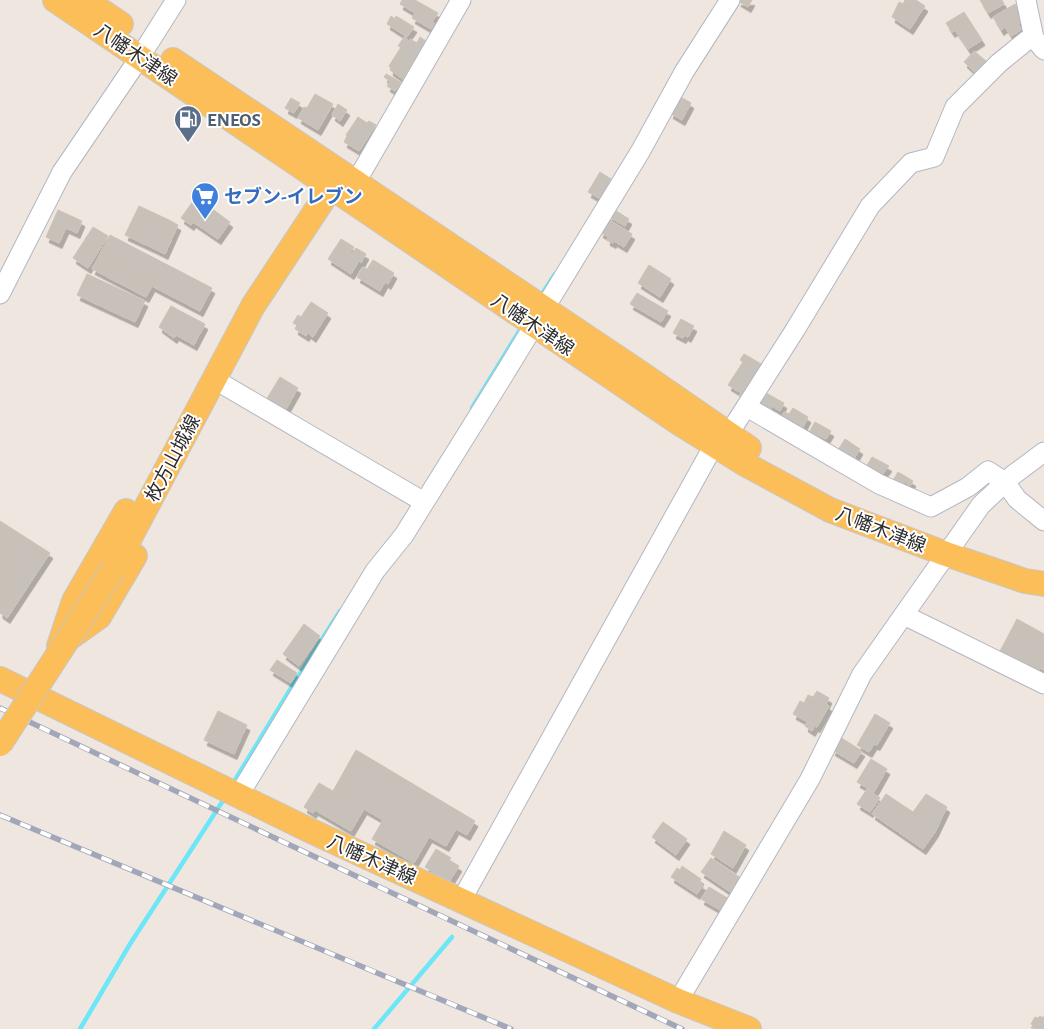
<svg xmlns="http://www.w3.org/2000/svg" width="1044" height="1029" viewBox="0 0 1044 1029" font-family="'Alegreya Sans','Noto Sans JP',sans-serif">
	<defs>
		<filter id="shadow"><feDropShadow dx="3" dy="5.5" stdDeviation="0" flood-color="#0004"/></filter>
	</defs>
	<rect width="100%" height="100%" fill="#efe6df"/>
	<g fill="none" stroke-linecap="round" stroke-linejoin="round">
		<g stroke="#6be7f8" stroke-width="4.5">
			<polyline points="540,297 555,274"/>
			<polyline points="472,408 523,325"/>
			<polyline points="232,785 291,688 340,611"/>
			<polyline points="80,1029 130,944 226,796"/>
			<polyline points="374,1029 452,937"/>
		</g>
	</g>
	<g fill="#c8c1ba" stroke="#cbc2b8" filter="url(#shadow)">
		<polygon points="402,0 415,0 438,13 432,22 434,23 431,29 412,18 415,13 400,4"/>
		<polygon points="738,0 752,0 748,7 738,1"/>
		<polygon points="905,0 916,0 925,6 910,29 892,17 899,2 903,4"/>
		<polygon points="980,0 1002,0 1004,4 988,13"/>
		<polygon points="1015,4 1025,20 1018,24 1021,30 1011,36 1005,27 1001,30 993,17"/>
		<polygon points="964,12 982,40 968,49 955,30 952,32 946,23"/>
		<polygon points="391,16 395,19 396,16 414,27 407,37 387,24"/>
		<polygon points="404,37 409,41 410,39 417,43 420,37 426,41 403,79 390,70 391,68 389,66 401,47 398,46"/>
		<polygon points="974,51 986,61 976,73 964,62"/>
		<polygon points="386,74 401,82 395,91 387,86 390,81 384,77"/>
		<polygon points="315,94 333,104 318,130 298,118 304,107 307,108"/>
		<polygon points="679,96 691,103 682,120 670,113"/>
		<polygon points="291,98 300,103 294,113 285,108"/>
		<polygon points="338,104 347,110 340,121 332,115"/>
		<polygon points="358,117 367,123 369,121 376,125 359,151 344,142 347,136 346,135"/>
		<polygon points="600,172 611,179 599,198 588,192"/>
		<polygon points="196,197 230,222 218,239 193,222 191,225 181,218"/>
		<polygon points="139,206 169,220 155,249 125,235"/>
		<polygon points="613,209 629,219 625,226 608,216"/>
		<polygon points="58,210 82,221 77,233 66,228 59,243 46,237"/>
		<polygon points="608,219 632,234 624,247 614,241 613,243 607,240 608,237 600,232"/>
		<polygon points="169,220 178,225 165,254 155,249"/>
		<polygon points="93,227 108,236 88,268 73,258"/>
		<polygon points="110,235 212,288 200,311 98,258"/>
		<polygon points="341,239 354,247 350,253 352,254 356,248 366,254 361,263 359,261 351,274 328,259"/>
		<polygon points="98,258 152,286 146,297 92,269"/>
		<polygon points="373,260 394,273 388,284 385,282 380,291 357,277 363,267 367,269"/>
		<polygon points="649,265 671,279 660,297 638,283"/>
		<polygon points="87,274 145,301 135,322 77,295"/>
		<polygon points="637,293 668,311 661,322 630,304"/>
		<polygon points="311,302 328,313 313,337 308,333 306,336 295,329 297,325 293,323 298,315 301,317"/>
		<polygon points="171,306 205,324 194,345 176,335 174,338 159,327"/>
		<polygon points="681,319 694,326 688,337 685,335 683,338 673,333"/>
		<polygon points="744,354 763,365 742,399 739,396 741,393 728,385 743,362 740,360"/>
		<polygon points="280,377 298,388 285,411 266,400"/>
		<polygon points="766,393 784,403 780,411 772,406 771,409 760,403"/>
		<polygon points="793,408 808,417 802,429 780,419 784,412 789,414"/>
		<polygon points="815,422 831,431 826,439 820,436 818,440 808,434"/>
		<polygon points="845,439 860,449 854,459 838,450"/>
		<polygon points="872,457 889,466 881,476 866,467"/>
		<polygon points="898,472 913,481 910,486 905,482 901,488 892,482"/>
		<polygon points="0,521 50,553 7,618 0,613"/>
		<polygon points="1017,619 1044,634 1044,670 1040,668 1038,673 999,653"/>
		<polygon points="304,624 320,636 299,666 283,654"/>
		<polygon points="277,660 297,673 291,683 270,670"/>
		<polygon points="817,691 829,698 826,704 829,706 817,727 793,714 800,701 804,703 808,695 813,697"/>
		<polygon points="218,711 247,725 234,754 204,740"/>
		<polygon points="875,714 890,723 877,745 874,744 869,752 857,745"/>
		<polygon points="807,722 815,726 812,731 805,726"/>
		<polygon points="840,737 862,751 854,763 832,750"/>
		<polygon points="356,750 475,821 467,835 456,829 446,846 429,837 414,863 372,839 383,820 333,791"/>
		<polygon points="871,759 887,769 874,792 857,782"/>
		<polygon points="319,783 364,809 351,831 315,810 313,813 304,807"/>
		<polygon points="867,789 880,798 870,812 857,804"/>
		<polygon points="886,794 913,812 926,794 947,807 935,832 923,849 872,814"/>
		<polygon points="663,822 687,839 676,855 652,837"/>
		<polygon points="724,831 746,845 733,868 711,854"/>
		<polygon points="436,849 451,858 449,860 459,866 449,882 425,867"/>
		<polygon points="711,858 745,881 735,895 701,872"/>
		<polygon points="682,866 701,879 699,883 703,885 697,894 671,877 677,868 680,870"/>
		<polygon points="709,887 729,899 722,911 701,899"/>
		<polygon points="1040,1016 1043,1018 1044,1016 1044,1029 1031,1028 1033,1025 1031,1024 1035,1017 1038,1018"/>
	</g>
	<g fill="none" stroke-linecap="round" stroke-linejoin="round">
		<g stroke="#b3b7c1" stroke-width="21">
			<g id="minor">
				<polyline points="1026,0 1034,38 1044,50"/>
				<polyline points="349,194 461,0"/>
				<polyline points="0,294 62,172 140,57 176,0"/>
				<polyline points="224,385 424,502"/>
				<polyline points="747,407 879,484 931,507 968,487 988,471 1005,482 1017,499 1044,521"/>
				<polyline points="728,435 795,330 870,206 911,163 934,157 955,107 999,63 1026,41 1034,38"/>
				<polyline points="904,615 1044,684"/>
				<polyline points="239,795 375,571 404,535 505,373 640,152 684,72 730,0"/>
				<polyline points="462,899 714,445"/>
				<polyline points="678,1001 810,779 862,674 981,505 1013,475 1044,452"/>
			</g>
		</g>
		<g stroke="#c8c8c8" stroke-width="26">
			<g id="major">
				<polyline points="55,0 679,423 745,464 830,510 946,554 1025,581 1044,584"/>
				<polyline points="85,0 121,24"/>
				<polyline points="173,60 636,370 749,448"/>
				<polyline points="114,568 253,306 340,174"/>
				<polyline points="68,639 99,617 135,556"/>
				<polyline points="59,646 74,601 126,511"/>
				<polyline points="0,679 309,830 678,1001 749,1029"/>
			</g>
		</g>
		<use href="#minor" stroke="#fff" stroke-width="19"/>
		<use href="#major" stroke="#fbbe58" stroke-width="24"/>
		<g stroke="#a1a7b9" stroke-width="5.5">
			<g id="rail">
				<path d="M0,708C227,816 454,922 682,1029"/>
				<polyline points="0,815 511,1029"/>
			</g>
		</g>
		<use href="#rail" stroke="#fff" stroke-width="4" stroke-dasharray="11" stroke-linecap="butt"/>
		<g stroke="#c8c8c8" stroke-width="26" stroke-linecap="butt">
			<polyline id="major-bridge" points="0,744 114,568"/>
		</g>
		<use href="#major-bridge" stroke="#fbbe58" stroke-width="24"/>
	</g>
	<defs>
		<g id="fuel-pin" transform="scale(1.4375)"><path d="M0 17L-7.5 6A9.5 9.5 0 1 1 7.5 6Z" fill="#5c6f8a" stroke="#fff"/><path d="M-5.5-6h7V0h2V4h1.3V-2.5L3-4.5l.8-.8L6-3V5H2.5V1h-1V6h-7ZM-4.2-4.7v3.2H.2V-4.7Z" fill="#fff"/></g>
		<g id="supermarket-pin" transform="scale(1.4375)"><path d="M0 17L-7.5 6A9.5 9.5 0 1 1 7.5 6Z" fill="#3f7fe0" stroke="#fff"/><path d="M-6-5.5h2.5l.6 2H6L4.5 2H-2.5L-4.4-4H-6ZM-1.5 3.2a1.3 1.3 0 1 0 .1 0ZM3 3.2a1.3 1.3 0 1 0 .1 0Z" fill="#fff"/></g>
	</defs>
	<g fill-rule="evenodd">
		<use href="#fuel-pin" x="188" y="119"/>
		<use href="#supermarket-pin" x="205" y="196"/>
	</g>
	<g text-anchor="middle" stroke-width="4" stroke-linejoin="round" paint-order="stroke">
		<g font-size="19" fill="#2d2d2d" stroke="#fff">
			<text transform="translate(136 54) rotate(34)" y="7">八幡木津線</text>
			<text transform="translate(533 324) rotate(34)" y="7">八幡木津線</text>
			<text transform="translate(172 458) rotate(-62)" y="7">枚方山城線</text>
			<text transform="translate(881 529) rotate(21)" y="7">八幡木津線</text>
			<text transform="translate(372 859) rotate(24)" y="7">八幡木津線</text>
		</g>
		<g font-size="19" font-weight="bold" fill="#4e5e75" stroke="#fff" text-anchor="start">
			<text x="207" y="126">ENEOS</text>
		</g>
		<g font-size="19" font-weight="bold" fill="#366cbe" stroke="#fff" text-anchor="start">
			<text x="224" y="203">セブン-イレブン</text>
		</g>
	</g>
</svg>
